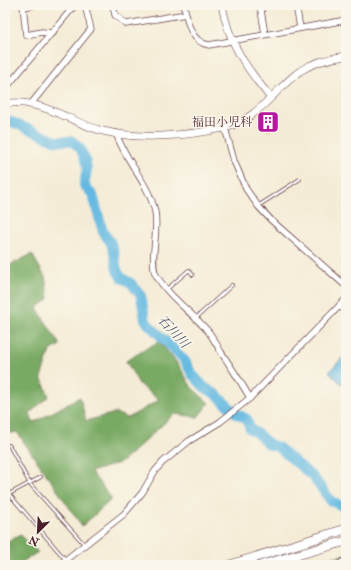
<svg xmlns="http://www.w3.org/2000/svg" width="351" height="570" viewBox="0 0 351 570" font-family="'IM FELL Double Pica','Noto Serif JP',serif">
	<rect width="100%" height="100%" fill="#fbf7ec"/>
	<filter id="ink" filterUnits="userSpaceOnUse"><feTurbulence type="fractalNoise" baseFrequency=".025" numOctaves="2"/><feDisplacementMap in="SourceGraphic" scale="8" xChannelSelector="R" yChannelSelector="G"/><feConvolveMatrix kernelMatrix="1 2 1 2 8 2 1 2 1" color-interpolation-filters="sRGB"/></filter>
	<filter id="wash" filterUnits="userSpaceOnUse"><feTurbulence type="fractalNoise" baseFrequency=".012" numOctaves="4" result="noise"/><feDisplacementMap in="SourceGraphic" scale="16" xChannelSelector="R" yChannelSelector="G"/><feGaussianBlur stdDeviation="0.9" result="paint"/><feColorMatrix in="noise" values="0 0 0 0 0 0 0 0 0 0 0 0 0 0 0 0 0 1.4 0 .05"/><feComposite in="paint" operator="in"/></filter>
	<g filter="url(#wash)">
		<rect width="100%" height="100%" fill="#f4ecd6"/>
		<g fill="#79aa64" stroke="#626448">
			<polygon points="32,254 45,277 49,299 37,308 60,345 50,351 41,377 49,396 30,413 33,423 80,397 86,421 115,413 128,418 159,400 139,384 126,361 159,341 178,364 192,388 209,403 198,417 174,414 122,462 91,472 112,499 82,526 17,432 5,434 5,260 10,265"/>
			<polygon points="21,535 38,552 17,565 5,565 5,542"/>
			<polygon points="346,554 346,565 300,565"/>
		</g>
		<polygon fill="#64b9e1" stroke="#576c86" points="343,357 346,359 346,388 329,372"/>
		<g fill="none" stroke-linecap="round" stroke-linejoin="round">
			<path stroke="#64b9e1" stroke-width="10" d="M5,119L56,141H72L80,148L85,159L87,169L84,185L93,195L103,232L111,243L114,253L117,271L122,278L131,283L141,296L145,319L148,324L175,350L185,361L192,374L204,387L217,395L237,414L247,419L250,429C261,434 264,445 278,447L313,477L331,501L346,508"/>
		</g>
		<g id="blocks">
			<polygon fill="#e3987b" points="266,114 267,115 269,114 277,125 268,131 260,120"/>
		</g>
	</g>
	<g filter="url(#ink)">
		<use href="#blocks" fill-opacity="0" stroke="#643e45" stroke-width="1"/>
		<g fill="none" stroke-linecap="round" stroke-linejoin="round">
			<g stroke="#643e45" stroke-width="4">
				<g id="service">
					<polyline points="258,206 300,179"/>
					<polyline points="167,289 189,270 193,275"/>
					<polyline points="196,318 232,285"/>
					<polyline points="9,445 30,484 84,544"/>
					<polyline points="5,486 9,494 41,477"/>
					<polyline points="9,494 65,559"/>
				</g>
			</g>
			<g stroke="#643e45" stroke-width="7">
				<g id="minor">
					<polyline points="23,5 26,35 42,32 53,33"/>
					<polyline points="113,5 115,15 126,24 186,14"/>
					<path d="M184,5C187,20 190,42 209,45L346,20"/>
					<polyline points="260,5 265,34"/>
					<polyline points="296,5 300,28"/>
					<polyline points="23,7 34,5"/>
					<polyline points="5,89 75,5"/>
					<polyline points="31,104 91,29 85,5"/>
					<polyline points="225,128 234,161 246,189 258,206 271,220 346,286"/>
					<path d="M116,133C125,161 149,183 155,212C159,230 149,263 156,275C168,296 190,311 206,329C212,335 216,344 221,352C231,367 241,382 250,398"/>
					<polyline points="339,306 346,311"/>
					<polyline points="288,558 291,565"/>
					<polyline points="59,565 124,514 142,493 155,471 163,462 189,441 220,422 250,398 346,299"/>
					<polyline points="339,565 342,562 346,565"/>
				</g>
			</g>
			<g stroke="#643e45" stroke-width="8">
				<g id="tertiary">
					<path d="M222,5C229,44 246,68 271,98"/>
					<path d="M5,103C13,103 21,102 29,104C55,108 78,125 103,131C139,140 187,136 223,128C257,121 274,90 300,71C314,62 330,58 346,56"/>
				</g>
			</g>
			<g stroke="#643e45" stroke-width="10">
				<g id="trunk">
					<polyline points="230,565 346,529"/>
					<polyline points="262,565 346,541"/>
				</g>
			</g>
			<use href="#service" stroke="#fff" stroke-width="2.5"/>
			<use href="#minor" stroke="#fff" stroke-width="5.5"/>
			<use href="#tertiary" stroke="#fff" stroke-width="7"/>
			<use href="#trunk" stroke="#fff" stroke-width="9"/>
		</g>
	</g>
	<defs>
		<g id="building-square" transform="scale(1.15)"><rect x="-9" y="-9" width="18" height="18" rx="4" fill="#b5179e" stroke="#fbf7ec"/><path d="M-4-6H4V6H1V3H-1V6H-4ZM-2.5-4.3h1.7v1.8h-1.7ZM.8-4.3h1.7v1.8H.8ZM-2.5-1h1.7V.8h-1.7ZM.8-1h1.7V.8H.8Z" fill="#fff"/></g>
	</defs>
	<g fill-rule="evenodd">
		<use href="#building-square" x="268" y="122"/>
	</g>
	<g text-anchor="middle" stroke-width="3" stroke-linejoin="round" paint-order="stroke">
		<g font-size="12" fill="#4a1f2b" stroke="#fbf7ec" text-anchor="end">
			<text x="252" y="126">福田小児科</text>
		</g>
		<g font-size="13" font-style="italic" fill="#53556b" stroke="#fbf7ec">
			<text transform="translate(174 331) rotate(47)" y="5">石川川</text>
		</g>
	</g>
	<rect width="351" height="570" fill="none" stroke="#fbf7ec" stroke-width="20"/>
	<g transform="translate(38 532) rotate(204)" stroke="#fbf7ec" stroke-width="3" paint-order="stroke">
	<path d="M0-3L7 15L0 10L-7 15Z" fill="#4a1f2b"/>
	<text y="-6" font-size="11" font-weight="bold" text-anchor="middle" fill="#4a1f2b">N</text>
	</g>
</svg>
